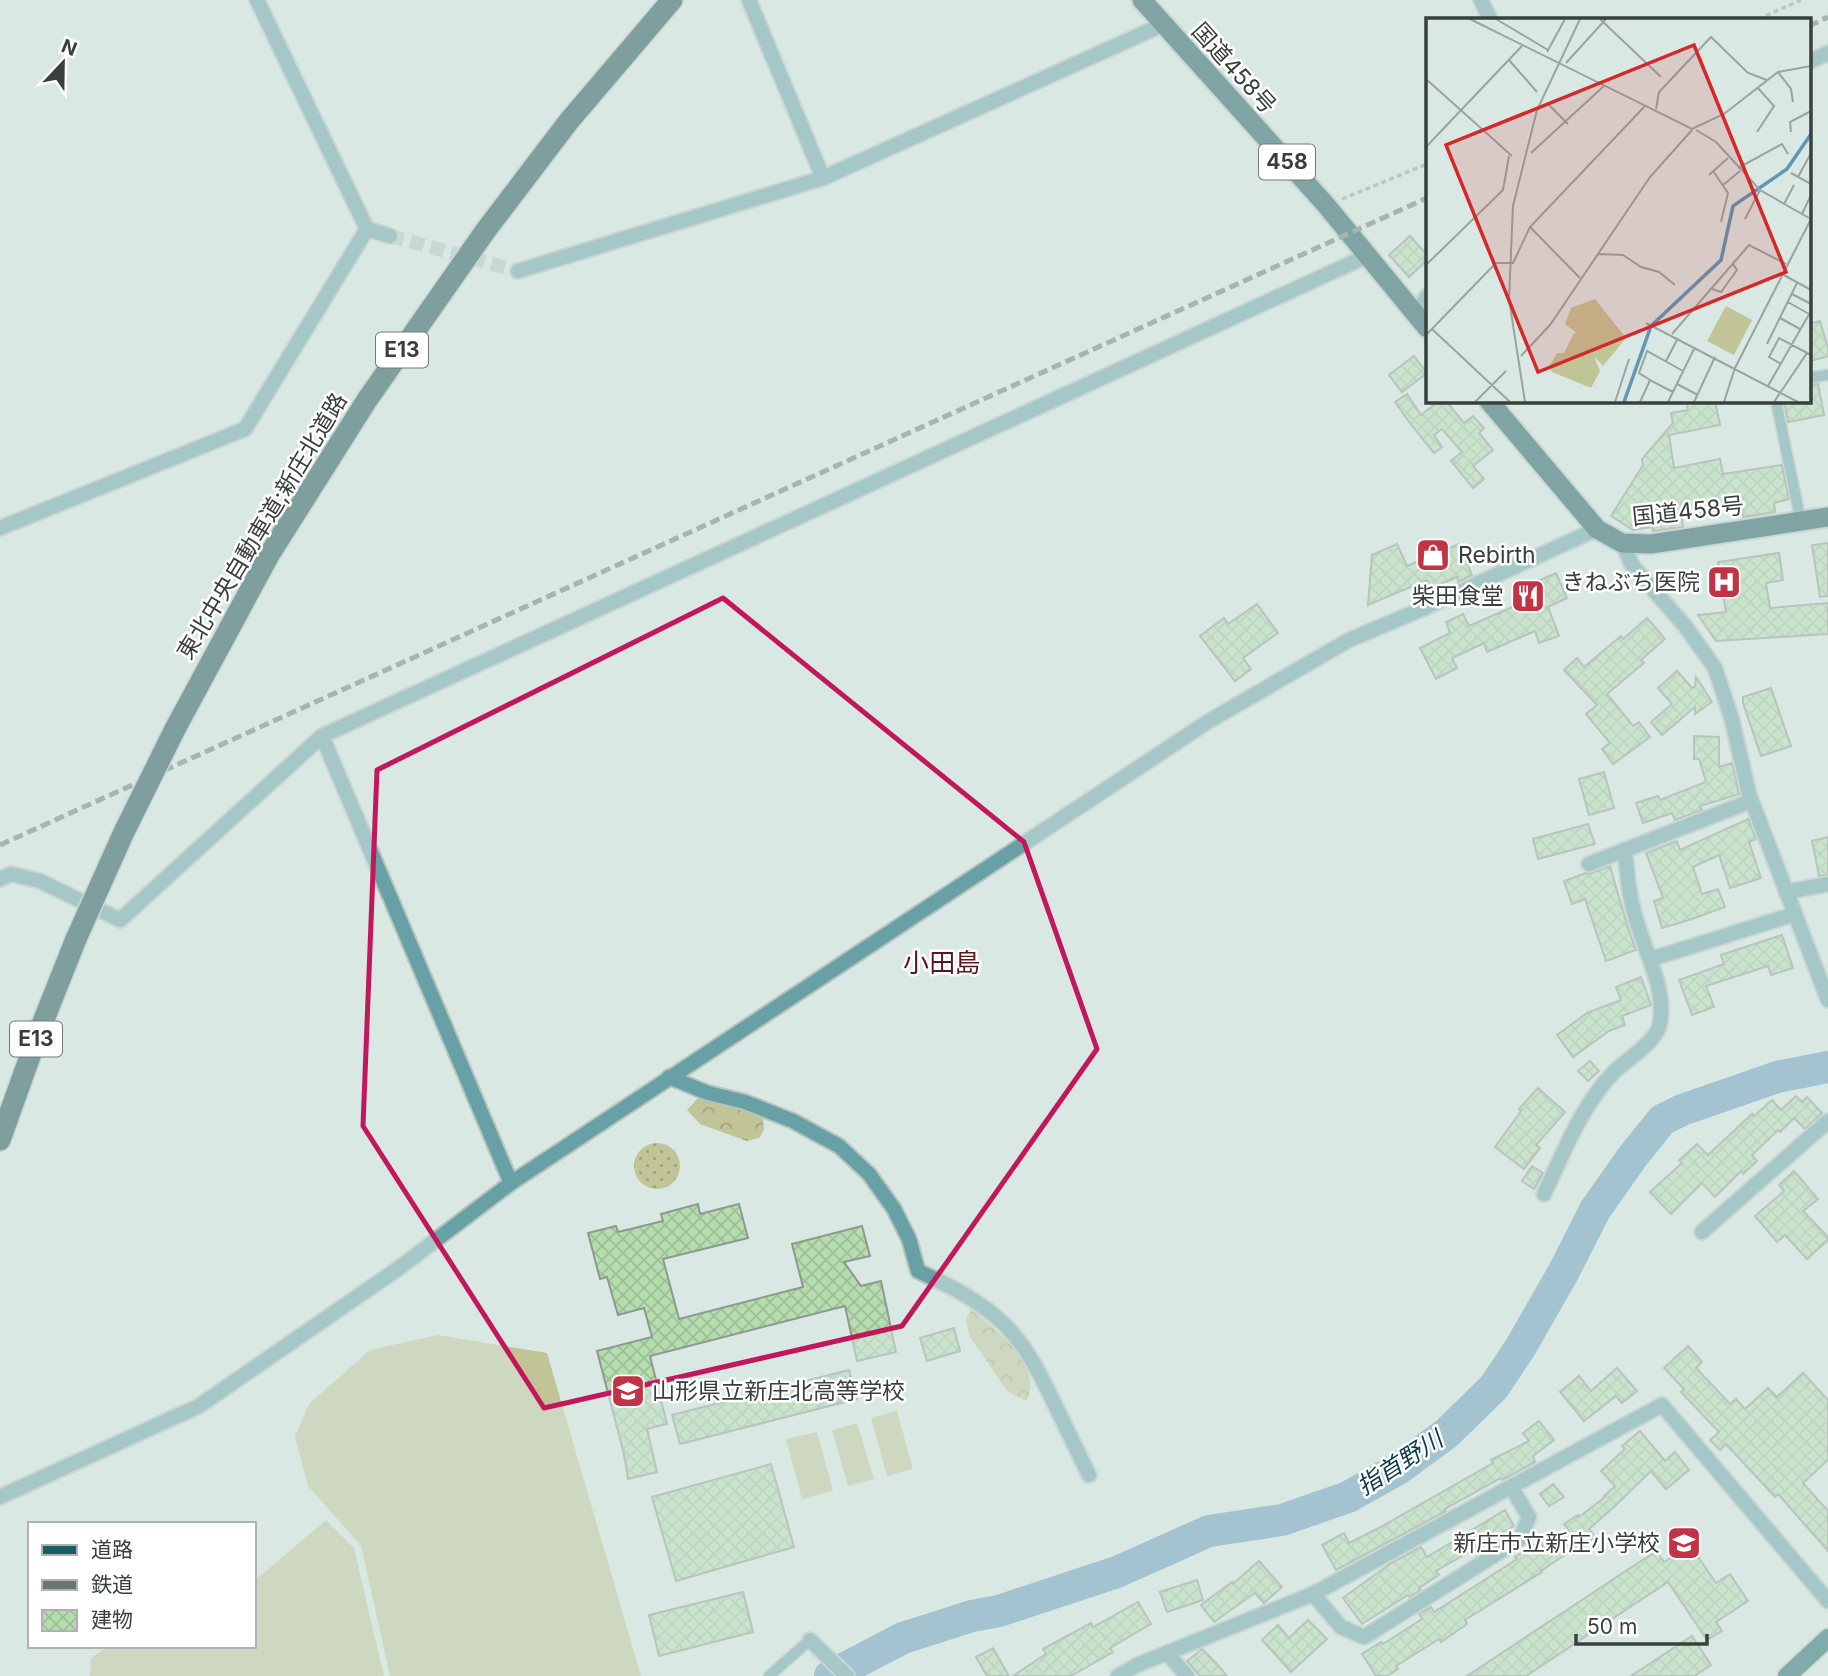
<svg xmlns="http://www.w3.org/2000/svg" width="1828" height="1676" viewBox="0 0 1828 1676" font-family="Inter,'Noto Sans JP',sans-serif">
	<defs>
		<pattern id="forest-crowns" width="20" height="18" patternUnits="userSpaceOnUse" patternTransform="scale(1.75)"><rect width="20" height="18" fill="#c1c496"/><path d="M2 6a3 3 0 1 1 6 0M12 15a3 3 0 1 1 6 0" fill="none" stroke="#9ea17c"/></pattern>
		<pattern id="garden-dots" width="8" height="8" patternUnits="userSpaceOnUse" patternTransform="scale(1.75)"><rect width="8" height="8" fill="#c1c496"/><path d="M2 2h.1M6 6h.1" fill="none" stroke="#9ea17c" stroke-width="1.8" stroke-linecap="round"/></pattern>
		<pattern id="building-cross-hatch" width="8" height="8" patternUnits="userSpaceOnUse" patternTransform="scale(1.75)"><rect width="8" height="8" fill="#b6ddaf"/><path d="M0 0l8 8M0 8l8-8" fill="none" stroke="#9dbf97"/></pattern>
	</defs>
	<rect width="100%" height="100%" fill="#d9e8e3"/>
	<g fill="url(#forest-crowns)">
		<polygon points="698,1098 756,1113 763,1119 764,1130 759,1138 747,1141 700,1124 687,1110"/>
		<path d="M971,1309C994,1328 1046,1368 1026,1401L1007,1391L969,1335L966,1320Z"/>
	</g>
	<circle fill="url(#garden-dots)" cx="657" cy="1166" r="23"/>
	<g fill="#c1c496">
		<polygon points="438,1335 547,1353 641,1676 390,1676 361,1546 308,1486 295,1437 309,1404 370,1350"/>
		<polygon points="897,1411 913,1469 887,1476 871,1418"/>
		<polygon points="857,1423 874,1479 848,1486 832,1430"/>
		<polygon points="817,1432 833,1491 802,1499 786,1439"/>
		<polygon points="326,1520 354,1548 384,1676 90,1676 91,1658 108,1646 254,1646 254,1581"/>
	</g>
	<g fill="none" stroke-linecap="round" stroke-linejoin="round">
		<polyline stroke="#5f97b5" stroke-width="32" points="830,1676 903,1638 972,1616 999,1611 1117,1572 1209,1531 1282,1520 1348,1497 1398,1469 1447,1433 1494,1387 1520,1348 1563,1273 1595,1210 1633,1156 1662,1120 1682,1110 1777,1077 1828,1067"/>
	</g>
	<g fill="url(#building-cross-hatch)" stroke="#90998f" stroke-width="2">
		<polygon points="1410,236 1427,255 1427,260 1409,277 1389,255"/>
		<polygon points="1820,321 1828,348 1828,356 1811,361 1809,353 1809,324"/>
		<polygon points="1414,356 1427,373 1402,392 1389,375"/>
		<polygon points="1818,384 1824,415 1788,422 1784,401 1809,401 1809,385"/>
		<polygon points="1407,394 1421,415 1439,401 1446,401 1464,423 1473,416 1484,428 1479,433 1493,450 1473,466 1484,479 1473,488 1451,461 1462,452 1442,429 1434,435 1442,447 1434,453 1409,422 1395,402"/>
		<polygon points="1686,401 1715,401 1720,425 1669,435 1674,468 1720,459 1723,474 1782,465 1789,499 1774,503 1775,512 1743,517 1741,505 1682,517 1683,527 1653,531 1652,527 1633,530 1611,516 1643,465 1642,459 1673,423 1671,413 1688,410"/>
		<polygon points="1828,543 1828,596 1820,597 1812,545"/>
		<polygon points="1397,544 1407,566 1459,544 1472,575 1458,582 1457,577 1431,588 1427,580 1368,605 1372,555"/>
		<polygon points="1779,553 1783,580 1766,583 1770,608 1828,603 1828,634 1716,641 1698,615 1726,612 1718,562"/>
		<polygon points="1556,573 1567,598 1548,607 1559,636 1539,643 1535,631 1487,652 1484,643 1452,658 1457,668 1436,679 1420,648 1450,633 1446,622 1463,614 1469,626 1517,605 1516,603 1545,592 1540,580"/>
		<polygon points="1257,604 1278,633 1243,658 1251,669 1235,681 1200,636 1224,618 1228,624"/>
		<polygon points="1647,618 1665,639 1641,660 1644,663 1607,694 1633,726 1639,722 1650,737 1613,764 1602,749 1610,743 1586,714 1597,705 1564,670 1577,658 1584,667 1621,636 1623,639"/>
		<polygon points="1677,671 1692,688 1695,686 1696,677 1712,702 1695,714 1695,707 1662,735 1651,722 1672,704 1658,688"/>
		<polygon points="1771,688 1791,746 1761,756 1743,703 1743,697"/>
		<polygon points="1694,736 1719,737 1719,767 1732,763 1739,794 1700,806 1702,810 1675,820 1672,813 1643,823 1636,803 1658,796 1660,800 1706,782 1699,759 1694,759"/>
		<polygon points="1604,772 1614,808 1589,815 1579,779"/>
		<polygon points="1748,819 1756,839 1749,842 1761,878 1730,888 1719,855 1693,867 1702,894 1718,889 1725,907 1689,920 1662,928 1654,901 1663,898 1646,853 1677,841 1680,850"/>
		<polygon points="1588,824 1595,844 1538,859 1533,839"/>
		<polygon points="1828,837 1828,875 1819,876 1812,841"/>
		<polygon points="1610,866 1627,925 1636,950 1606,961 1585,899 1572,904 1564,881 1586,873 1592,873"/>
		<polygon points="1782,935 1793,968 1771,975 1768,966 1706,986 1714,1007 1692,1015 1679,980 1724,964 1721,955"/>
		<polygon points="1641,977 1651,1005 1622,1016 1625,1025 1609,1031 1573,1057 1557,1035 1587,1013 1621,1000 1616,987"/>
		<polygon points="1590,1061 1599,1071 1588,1081 1578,1071"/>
		<polygon points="1538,1088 1565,1112 1536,1145 1540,1148 1524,1169 1495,1147 1521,1111 1519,1109"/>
		<polygon points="1796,1096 1802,1102 1807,1097 1822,1113 1805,1129 1794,1118 1780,1132 1778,1130 1752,1155 1757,1161 1743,1174 1741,1171 1715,1197 1702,1183 1671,1214 1650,1192 1682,1163 1679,1160 1697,1144 1708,1155 1752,1114 1754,1116 1772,1100 1781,1110"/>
		<polygon points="1532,1166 1543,1173 1534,1189 1522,1181"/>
		<polygon points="1794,1171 1818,1199 1803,1211 1828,1237 1828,1240 1807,1259 1785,1235 1777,1242 1755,1216 1784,1191 1779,1185"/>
		<polygon points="698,1204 700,1214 739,1204 748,1238 663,1259 679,1319 803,1287 792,1244 862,1226 870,1256 844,1262 861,1286 881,1281 896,1352 857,1361 845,1306 650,1356 667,1424 647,1429 657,1472 628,1479 624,1454 597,1351 652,1337 644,1308 618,1315 607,1277 600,1279 588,1233 616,1226 618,1232 663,1221 661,1214"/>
		<polygon points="954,1328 960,1351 927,1361 920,1338"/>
		<polygon points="1688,1346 1702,1362 1696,1368 1730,1404 1736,1399 1745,1409 1768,1388 1777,1397 1803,1373 1828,1400 1828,1460 1803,1483 1828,1511 1828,1551 1778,1494 1775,1497 1726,1444 1720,1450 1710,1440 1719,1432 1681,1392 1684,1389 1664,1368"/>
		<polygon points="1617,1368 1637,1391 1622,1403 1616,1396 1584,1421 1560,1392 1579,1376 1591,1391"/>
		<polygon points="849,1370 857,1399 680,1444 672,1415"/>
		<polygon points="1539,1421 1554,1440 1533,1456 1535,1462 1502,1480 1501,1478 1445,1509 1446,1511 1336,1570 1322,1545 1344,1533 1349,1543 1379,1528 1493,1463 1491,1460 1529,1441 1523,1433"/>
		<polygon points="1640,1431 1665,1461 1675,1452 1689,1470 1666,1489 1651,1471 1614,1507 1589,1529 1595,1537 1574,1554 1571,1551 1541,1571 1542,1572 1465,1620 1467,1624 1441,1642 1439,1639 1396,1666 1398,1669 1387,1676 1376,1676 1362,1654 1381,1642 1383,1644 1422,1619 1419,1614 1431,1607 1434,1612 1517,1559 1515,1557 1540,1541 1545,1549 1569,1531 1564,1524 1578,1515 1579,1517 1605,1497 1604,1496 1615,1486 1601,1471 1625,1449 1622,1446"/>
		<polygon points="771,1464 794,1547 676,1581 652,1497"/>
		<polygon points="1553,1484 1564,1497 1549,1506 1540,1494"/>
		<polygon points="1505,1510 1514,1526 1436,1571 1439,1575 1419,1588 1421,1590 1410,1597 1408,1595 1362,1624 1343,1598 1391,1563 1421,1547 1427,1557"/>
		<polygon points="1690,1545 1716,1583 1730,1574 1748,1601 1716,1622 1722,1631 1707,1640 1668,1582 1526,1676 1467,1676 1656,1551 1664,1562"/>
		<polygon points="1259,1561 1282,1587 1264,1603 1255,1593 1214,1622 1201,1605 1232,1582 1233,1584"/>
		<polygon points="1197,1580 1203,1600 1167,1612 1160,1592"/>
		<polygon points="743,1592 753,1632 659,1656 649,1615"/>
		<polygon points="1138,1602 1151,1624 1110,1648 1113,1652 1071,1676 1013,1676 1046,1654 1043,1649 1091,1623 1093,1627"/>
		<polygon points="1308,1620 1327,1639 1291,1672 1262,1640 1278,1625 1289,1638"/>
		<polygon points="1692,1636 1711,1665 1694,1676 1631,1676"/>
		<polygon points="993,1648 1009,1676 987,1676 976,1657"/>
		<polygon points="1202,1649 1217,1664 1227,1676 1200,1676 1195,1670 1187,1661"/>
	</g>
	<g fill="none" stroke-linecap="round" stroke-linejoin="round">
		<polyline stroke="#b9c6c2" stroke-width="14" stroke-dasharray="14 7" stroke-linecap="butt" points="390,236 518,271"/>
		<g stroke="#b6c3be" stroke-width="13">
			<g id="service">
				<polyline points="1809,378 1828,375"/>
				<polyline points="1776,401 1801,522"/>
				<polyline points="769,1676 810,1640"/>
			</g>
		</g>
		<g stroke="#b6c3be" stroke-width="18">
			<g id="minor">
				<polyline points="257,0 367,229 390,236"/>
				<polyline points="749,0 823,178"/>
				<polyline points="1481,0 1490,19"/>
				<polyline points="1809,62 1828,53"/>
				<polyline points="518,271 823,178 1162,25"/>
				<polyline points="1417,315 1427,296"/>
				<polyline points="0,528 245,429 367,229"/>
				<polyline points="322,736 511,1183"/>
				<polyline points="1589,864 1751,801"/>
				<polyline points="0,879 11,874 40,881 120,920 322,736 1367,256"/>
				<polyline points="1786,892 1828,884"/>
				<polyline points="1651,959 1795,914"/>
				<path d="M669,1077L708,1093L745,1102L793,1121L839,1146L869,1174L894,1209L909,1239L918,1271C948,1285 981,1301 1005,1325C1028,1348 1042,1378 1056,1407C1067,1430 1078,1452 1089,1475"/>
				<path d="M1544,1194C1564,1152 1580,1108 1613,1073C1626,1060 1658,1041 1660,1023C1666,986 1645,953 1636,919C1629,897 1627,873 1625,850"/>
				<polyline points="1702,1232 1828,1121"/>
				<polyline points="1313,1594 1341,1627 1364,1637 1520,1539 1529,1517 1511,1487"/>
				<polyline points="810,1640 847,1676"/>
				<polyline points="1167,1653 1187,1676"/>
				<polyline points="1118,1676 1137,1665 1313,1594 1662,1405 1828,1601"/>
			</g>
		</g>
		<g stroke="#b6c3be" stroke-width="18">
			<g id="tertiary">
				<polyline points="1622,543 1632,565 1685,626 1715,668 1732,720 1749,794 1828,1000"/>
				<polyline points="0,1497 199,1406 399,1268 511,1183 1209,721 1349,640 1420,610 1597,529"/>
			</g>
		</g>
		<g stroke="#b6c3be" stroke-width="21">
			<polyline id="primary" points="1787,1676 1828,1638"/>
		</g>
		<g stroke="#b6c3be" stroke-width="23">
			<g id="trunk">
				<polyline points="1142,0 1326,205 1427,328"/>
				<polyline points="1489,401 1597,529 1622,543 1651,544 1828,517"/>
			</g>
		</g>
		<g stroke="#b6c3be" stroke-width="24">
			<g id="motorway">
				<polyline points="175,729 269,555 367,400 486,230 569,121 672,0"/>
				<polyline points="0,1140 37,1037 76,939"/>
			</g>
		</g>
		<g stroke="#95a09c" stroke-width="3.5" stroke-dasharray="5 3.5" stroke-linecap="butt">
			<polyline points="1758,19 1801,0"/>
			<polyline points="1342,199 1427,164"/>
		</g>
		<use href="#service" stroke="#67a0a5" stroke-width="10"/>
		<use href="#minor" stroke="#67a0a5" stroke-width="14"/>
		<use href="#tertiary" stroke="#67a0a5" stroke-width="14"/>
		<use href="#primary" stroke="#175f65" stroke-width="18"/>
		<use href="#trunk" stroke="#145258" stroke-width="19"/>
		<use href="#motorway" stroke="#12464a" stroke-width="21"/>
		<g stroke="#6c7572" stroke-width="5" stroke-dasharray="10 5" stroke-linecap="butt">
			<polyline points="1809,26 1828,17"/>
			<polyline points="0,845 1427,198"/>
		</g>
		<g stroke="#b6c3be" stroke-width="24" stroke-linecap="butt">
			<polyline id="motorway-bridge" points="76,939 124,832 175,729"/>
		</g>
		<use href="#motorway-bridge" stroke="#12464a" stroke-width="21"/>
	</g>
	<path d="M0 0H1828V1676H0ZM723,598L1024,842L1097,1049L902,1326L544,1408L363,1126L377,770Z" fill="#d9e8e3" fill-opacity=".55" fill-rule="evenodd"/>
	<path fill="none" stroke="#c2185b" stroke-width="5" stroke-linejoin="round" d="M723,598L1024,842L1097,1049L902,1326L544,1408L363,1126L377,770Z"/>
	<defs>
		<g id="shop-square" transform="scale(1.75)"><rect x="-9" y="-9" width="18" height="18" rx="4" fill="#c33346" stroke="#fff"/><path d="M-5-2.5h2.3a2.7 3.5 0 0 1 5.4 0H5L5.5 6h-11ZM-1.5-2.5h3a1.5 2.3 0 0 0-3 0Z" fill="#fff"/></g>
		<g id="hospital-square" transform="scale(1.75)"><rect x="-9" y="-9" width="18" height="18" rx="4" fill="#c33346" stroke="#fff"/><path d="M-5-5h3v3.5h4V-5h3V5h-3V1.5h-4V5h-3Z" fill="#fff"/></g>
		<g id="restaurant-square" transform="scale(1.75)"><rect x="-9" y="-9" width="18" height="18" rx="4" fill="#c33346" stroke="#fff"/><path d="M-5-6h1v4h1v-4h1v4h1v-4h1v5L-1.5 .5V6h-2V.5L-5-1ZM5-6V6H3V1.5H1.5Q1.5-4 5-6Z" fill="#fff"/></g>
		<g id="school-square" transform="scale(1.75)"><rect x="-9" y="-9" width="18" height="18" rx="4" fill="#c33346" stroke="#fff"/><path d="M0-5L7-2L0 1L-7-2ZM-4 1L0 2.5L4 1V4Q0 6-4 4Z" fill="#fff"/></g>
	</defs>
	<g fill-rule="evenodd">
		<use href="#shop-square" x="1433" y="555"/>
		<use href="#hospital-square" x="1724" y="582"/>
		<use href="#restaurant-square" x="1528" y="596"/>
		<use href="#school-square" x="628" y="1391"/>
		<use href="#school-square" x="1684" y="1543"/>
	</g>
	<g text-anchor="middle" stroke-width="5" stroke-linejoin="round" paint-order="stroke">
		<g fill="#fff" stroke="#747976" stroke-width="2">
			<rect x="1259" y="144.5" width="56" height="35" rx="5"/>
			<rect x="376" y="332.5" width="52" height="35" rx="5"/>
			<rect x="10" y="1021.5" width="52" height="35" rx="5"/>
		</g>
		<g font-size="21" font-weight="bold" fill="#393f3c">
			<text x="1287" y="169">458</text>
			<text x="402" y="357">E13</text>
			<text x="36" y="1046">E13</text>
		</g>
		<g font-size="23" fill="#393f3c" stroke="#fff">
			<text transform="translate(1234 68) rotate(48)" y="8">国道458号</text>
			<text transform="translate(1688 511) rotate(-6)" y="8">国道458号</text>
			<text transform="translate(262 526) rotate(-59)" y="8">東北中央自動車道;新庄北道路</text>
		</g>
		<g font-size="23" fill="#393f3c" stroke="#fff" text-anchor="end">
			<text x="1458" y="563" text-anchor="start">Rebirth</text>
			<text x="1700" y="590">きねぶち医院</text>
			<text x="1504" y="604">柴田食堂</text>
			<text x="652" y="1399" text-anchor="start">山形県立新庄北高等学校</text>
			<text x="1660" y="1551">新庄市立新庄小学校</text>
		</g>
		<g font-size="24" font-style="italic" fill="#08394f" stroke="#fff">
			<text transform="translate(1400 1463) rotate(-33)" y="8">指首野川</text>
		</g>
		<g font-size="26" fill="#5b161e" stroke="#fff">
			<text x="942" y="972">小田島</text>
		</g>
	</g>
	<g transform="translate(1426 18)">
		<rect width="385" height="385" fill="#d9e8e3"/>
		<path d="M169,281L200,320L177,348L168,338L174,353L165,370L126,354L124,347L131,335H138L148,315L152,316L139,306L145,290ZM300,288L326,302L308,337L281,323Z" fill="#c1c496"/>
		<path fill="none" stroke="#5f97b5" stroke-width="3.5" d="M198,384L225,308L295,242L307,188L361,151L385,116"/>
		<path fill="none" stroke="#99a4a0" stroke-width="2" d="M44,1L266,111L298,96L352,54L385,48M70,1L122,32M174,1L235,59M121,34L139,1M83,42L111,74M140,45L180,1M352,54L365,71L367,84M0,61L86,138M121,85L142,106M230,91L233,74L285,19L322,55L341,62M270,112L290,124L334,172L383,200M331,114L348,88L332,70M365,114L364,104L385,93M0,129L96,28M105,135L179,67M312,150L356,126L362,136M287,153L302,175L295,204M365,155L385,166M283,157L302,140M372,159L385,135M297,167L314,153M358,186L368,167M376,196L385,177M319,201L334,172M104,209L154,260M171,236L197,237L215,249L233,254L249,267M0,247L77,172L83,138M356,256L385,272M286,271L295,274L311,252L307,246M366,276L385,286M362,284L383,296M354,300L374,311M220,305L372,384M6,311L84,384M246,316L323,227L360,246M0,317L70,245H87L104,209L219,88M341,326L371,265M95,338L124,307L224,159L266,112M240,343L252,320M355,346L343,339L353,320L385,337M224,362L213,355L221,333L257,353M251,366L272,377M342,368L385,293M49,384L80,353M99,384L83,281L87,188L111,92L154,1M189,384L203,341M214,384L224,362L247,374M242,384L269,329M268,384L289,339M298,384L309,350L385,201M348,384L381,335"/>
		<path fill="#d62828" fill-opacity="0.15" stroke="#d62828" stroke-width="3.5" d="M268,27L360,254L112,354L20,127Z"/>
		<rect width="385" height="385" fill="none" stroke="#393f3c" stroke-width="3.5"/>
	</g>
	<rect x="28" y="1522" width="228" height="126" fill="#ffffff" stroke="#b0b2b1" stroke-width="2"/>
	<rect x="42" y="1545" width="35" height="10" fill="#175f65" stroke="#b0b2b1" stroke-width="2"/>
	<text x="91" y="1557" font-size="21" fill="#393f3c">道路</text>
	<rect x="42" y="1580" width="35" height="10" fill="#6c7572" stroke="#b0b2b1" stroke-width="2"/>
	<text x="91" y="1592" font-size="21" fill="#393f3c">鉄道</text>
	<rect x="42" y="1610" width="35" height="21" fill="url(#building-cross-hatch)" stroke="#b0b2b1" stroke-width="2"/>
	<text x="91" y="1627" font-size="21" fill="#393f3c">建物</text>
	<g transform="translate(63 63) rotate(22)" stroke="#ffffff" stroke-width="5" paint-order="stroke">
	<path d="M0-5L12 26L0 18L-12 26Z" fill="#393f3c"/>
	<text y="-10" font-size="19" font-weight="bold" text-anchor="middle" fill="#393f3c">N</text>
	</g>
	<path d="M1576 1634v10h131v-10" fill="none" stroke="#393f3c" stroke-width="3.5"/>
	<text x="1587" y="1634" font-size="21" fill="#393f3c" stroke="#ffffff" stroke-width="5" paint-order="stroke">50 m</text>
</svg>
